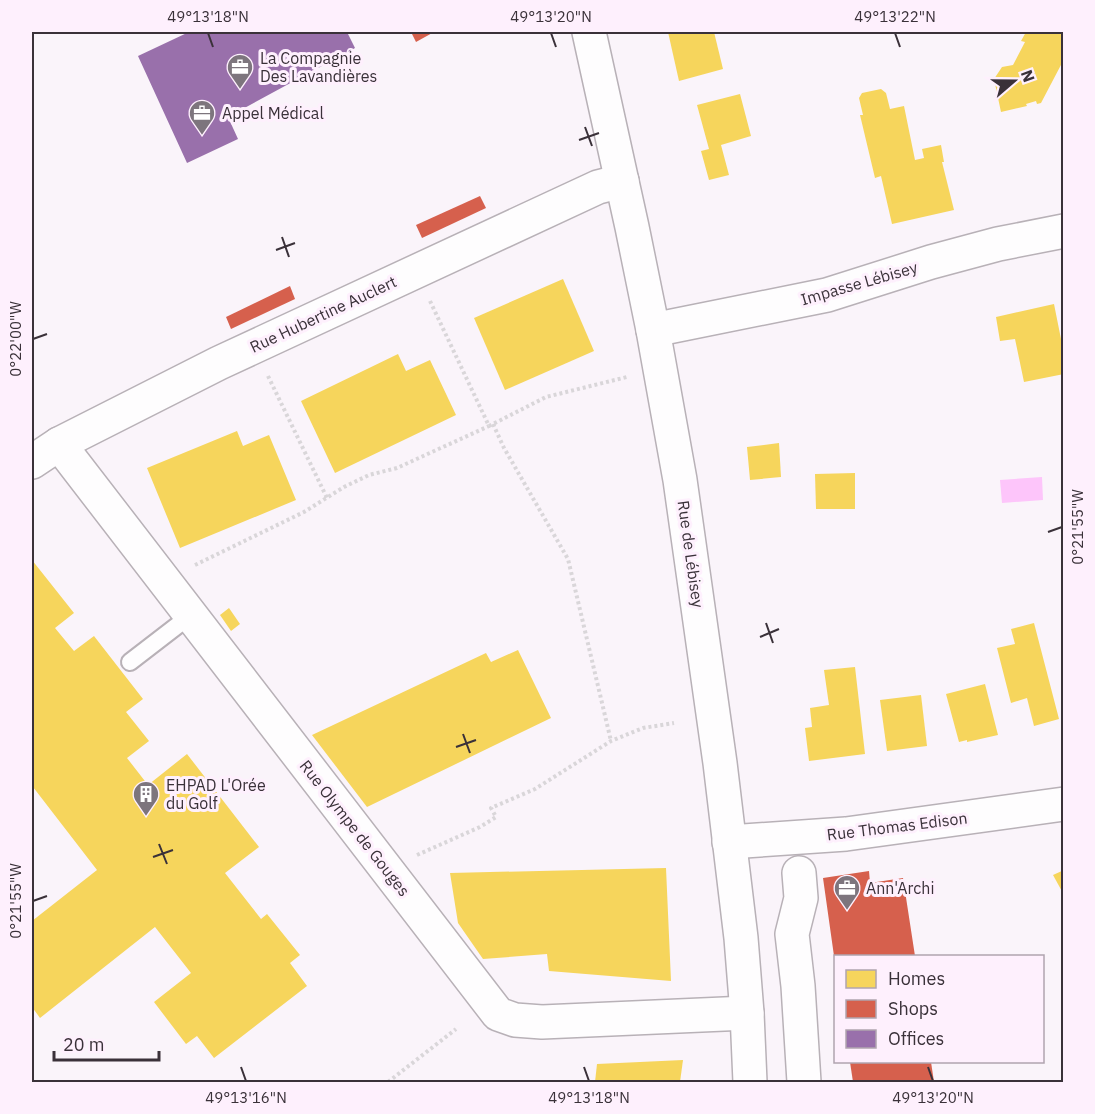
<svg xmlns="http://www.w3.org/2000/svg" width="1095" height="1114" viewBox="0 0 1095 1114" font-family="'IBM Plex Sans',sans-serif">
	<rect width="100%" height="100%" fill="#faf4fa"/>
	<polygon fill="#fdc5fa" points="1042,477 1043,500 1002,503 1000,480"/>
	<g fill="#f6d55c">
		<polygon points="668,32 714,32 723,69 679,81"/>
		<polygon points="1026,32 1064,32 1064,63 1062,63 1041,103 1037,104 1036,101 1026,104 1027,106 1001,112 994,79 1002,67 1013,65 1025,42 1021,41"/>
		<polygon points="881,89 886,93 890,109 904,106 915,160 924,158 922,149 941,145 944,162 942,162 954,210 892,224 881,176 875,178 860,115 863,115 859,98 862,93"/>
		<polygon points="740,94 751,136 721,145 729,175 709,180 701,151 709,149 697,105"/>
		<polygon points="563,279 594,351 505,390 474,318"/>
		<polygon points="1054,304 1064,354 1064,374 1024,382 1015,339 1000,341 996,317"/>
		<polygon points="398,354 406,371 430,360 456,415 335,473 301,401"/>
		<polygon points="237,431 243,446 269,435 296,500 180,548 147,468"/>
		<polygon points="779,443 781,477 750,480 747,447"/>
		<polygon points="855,473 855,509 816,509 815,474"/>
		<polygon points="32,560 74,613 55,628 74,651 94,636 143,699 126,712 149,741 127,758 148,785 187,754 259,847 225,873 261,919 267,914 300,955 290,963 307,986 214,1058 197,1036 186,1044 154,1002 191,973 155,927 40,1018 32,1007 32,921 97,870 33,787 32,788"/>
		<polygon points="229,608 240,624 231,631 220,615"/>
		<polygon points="1034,623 1059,719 1034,726 1027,698 1011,703 997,648 1015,644 1011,629"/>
		<polygon points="518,650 551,718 367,807 312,735 486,653 491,662"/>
		<polygon points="855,667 865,754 809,761 805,728 812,727 810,708 829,705 824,670"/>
		<polygon points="985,684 998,735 967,742 967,740 959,742 946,694"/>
		<polygon points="921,695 927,746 887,751 880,700"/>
		<polygon points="666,868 671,981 549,971 547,954 483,959 458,923 450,873"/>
		<polygon points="1064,870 1064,895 1053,875"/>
		<polygon points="683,1060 680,1082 595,1082 597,1064"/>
	</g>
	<g fill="#d6604d">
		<polygon points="411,32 434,32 416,42"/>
		<polygon points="480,196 486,208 422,238 416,225"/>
		<polygon points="290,286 295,299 231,329 226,317"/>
		<polygon points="869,871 870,883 903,878 915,956 834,956 823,878"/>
		<polygon points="850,1062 931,1062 934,1082 853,1082"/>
	</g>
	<polygon fill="#9970ab" points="189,32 347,32 355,48 228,117 238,139 187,163 138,56"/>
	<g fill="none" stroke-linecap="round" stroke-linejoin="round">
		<g stroke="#b8b1b7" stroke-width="20">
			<polyline id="lane" points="130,662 191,615"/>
		</g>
		<g stroke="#b8b1b7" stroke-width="36">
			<g id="street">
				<polyline points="589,32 632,227 653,330 680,480 720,763 741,938 747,1013 750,1082"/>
				<polyline points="653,330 827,295 931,262 998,244 1064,231"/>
				<polyline points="59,444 498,1014 515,1020 542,1022 747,1013"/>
				<polyline points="32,462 59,444 219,363 598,187 622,181"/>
				<polyline points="729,842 846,834 1064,804"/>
				<polyline points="799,873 801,898 792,934 798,986 804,1082"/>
			</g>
		</g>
		<g stroke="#d9d6d9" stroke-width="4" stroke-dasharray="3 3" stroke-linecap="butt">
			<polyline points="430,301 489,426 546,397 627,377"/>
			<polyline points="268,376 327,498"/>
			<polyline points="493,424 504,448 568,559 611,741"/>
			<polyline points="195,565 304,512 344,487 369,475 397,468 489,426"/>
			<polyline points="417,855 480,827 496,817 491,808 535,789 611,741 643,728 674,723"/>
			<polyline points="388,1082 456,1029"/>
		</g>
		<use href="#lane" stroke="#fefdfe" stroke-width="16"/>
		<use href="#street" stroke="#fefdfe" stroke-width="33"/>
	</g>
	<path fill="none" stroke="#3a3139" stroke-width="2" d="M208,33L213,47M551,33L556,47M895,33L900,47M585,127L592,146M579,140L599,133M282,237L289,257M276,250L295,243M33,339L47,334M1048,532L1062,527M766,623L773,643M760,637L779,629M463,734L470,753M456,747L476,740M159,844L167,864M153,857L173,850M33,901L47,896M241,1067L246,1081M584,1067L589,1081M928,1067L933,1081"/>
	<defs>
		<g id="office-pin" transform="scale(1.35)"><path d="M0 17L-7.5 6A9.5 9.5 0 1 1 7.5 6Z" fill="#7d757d" stroke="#fef0fd"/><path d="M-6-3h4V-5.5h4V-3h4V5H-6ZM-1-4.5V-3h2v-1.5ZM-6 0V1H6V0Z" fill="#fff"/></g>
		<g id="building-pin" transform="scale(1.35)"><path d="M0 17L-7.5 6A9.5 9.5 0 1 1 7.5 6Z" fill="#7d757d" stroke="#fef0fd"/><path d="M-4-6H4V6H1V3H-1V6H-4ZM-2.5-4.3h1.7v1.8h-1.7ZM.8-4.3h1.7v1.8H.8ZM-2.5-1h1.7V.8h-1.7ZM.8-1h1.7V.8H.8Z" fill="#fff"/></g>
	</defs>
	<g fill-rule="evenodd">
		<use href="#office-pin" x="240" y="67"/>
		<use href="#office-pin" x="202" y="113"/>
		<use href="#building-pin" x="146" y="794"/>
		<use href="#office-pin" x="847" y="888"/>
	</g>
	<g text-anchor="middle" stroke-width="6" stroke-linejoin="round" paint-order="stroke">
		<g font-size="16" fill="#3a3139" stroke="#fef0fd" text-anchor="start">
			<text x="260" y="64">La Compagnie<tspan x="260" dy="18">Des Lavandières</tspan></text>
			<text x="222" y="119">Appel Médical</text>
			<text x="166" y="791">EHPAD L'Orée<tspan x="166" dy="18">du Golf</tspan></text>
			<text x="866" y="894">Ann'Archi</text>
		</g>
		<g font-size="16" fill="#3a3139" stroke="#fef0fd">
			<text transform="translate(859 283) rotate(-16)" y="6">Impasse Lébisey</text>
			<text transform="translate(323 314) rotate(-25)" y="6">Rue Hubertine Auclert</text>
			<text transform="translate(691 554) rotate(82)" y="6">Rue de Lébisey</text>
			<text transform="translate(897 826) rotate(-7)" y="6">Rue Thomas Edison</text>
			<text transform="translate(355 828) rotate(52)" y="6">Rue Olympe de Gouges</text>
		</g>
	</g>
	<rect width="1095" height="1114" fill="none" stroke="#fef0fd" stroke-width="66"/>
	<rect x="834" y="955" width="210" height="108" fill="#fef0fd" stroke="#b0a4af" stroke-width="1.5"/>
	<rect x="846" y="970" width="30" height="18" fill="#f6d55c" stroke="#b0a4af" stroke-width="1.5"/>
	<text x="888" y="985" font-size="18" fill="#3a3139">Homes</text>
	<rect x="846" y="1000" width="30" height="18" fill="#d6604d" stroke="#b0a4af" stroke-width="1.5"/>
	<text x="888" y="1015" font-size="18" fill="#3a3139">Shops</text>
	<rect x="846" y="1030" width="30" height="18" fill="#9970ab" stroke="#b0a4af" stroke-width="1.5"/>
	<text x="888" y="1045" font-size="18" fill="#3a3139">Offices</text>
	<g transform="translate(1014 81) rotate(70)" stroke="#fef0fd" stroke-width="4.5" paint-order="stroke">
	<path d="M0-4.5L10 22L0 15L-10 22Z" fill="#3a3139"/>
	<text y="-9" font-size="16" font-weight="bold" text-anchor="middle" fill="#3a3139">N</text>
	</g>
	<path d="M54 1051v9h105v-9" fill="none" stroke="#3a3139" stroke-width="3"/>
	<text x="63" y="1051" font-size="18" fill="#3a3139" stroke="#fef0fd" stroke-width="4.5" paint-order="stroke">20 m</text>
	<rect x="33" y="33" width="1029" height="1048" fill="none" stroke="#3a3139" stroke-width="2"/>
	<g font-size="15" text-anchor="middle" fill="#3a3139">
		<text x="208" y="22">49°13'18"N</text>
		<text x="551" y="22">49°13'20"N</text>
		<text x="895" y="22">49°13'22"N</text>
		<text transform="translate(16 339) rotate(-90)" y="5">0°22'00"W</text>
		<text transform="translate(1078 527) rotate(-90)" y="5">0°21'55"W</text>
		<text transform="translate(16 901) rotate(-90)" y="5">0°21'55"W</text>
		<text x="246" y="1103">49°13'16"N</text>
		<text x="589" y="1103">49°13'18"N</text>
		<text x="933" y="1103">49°13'20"N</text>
	</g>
</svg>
